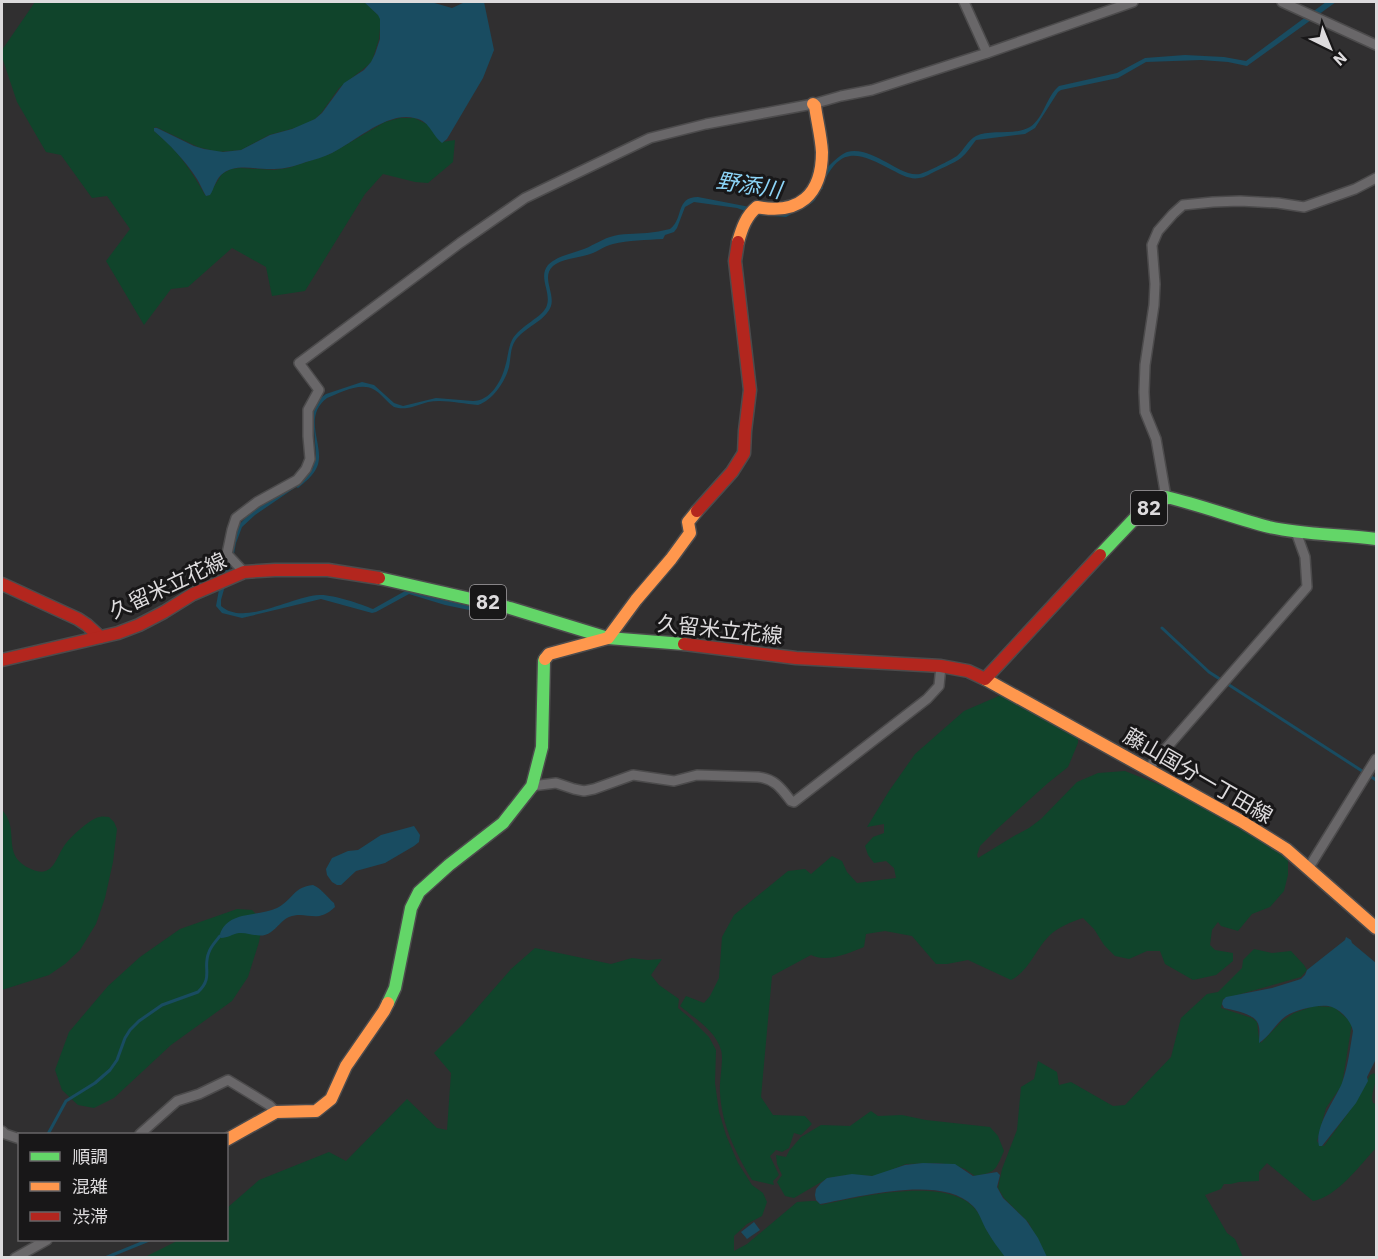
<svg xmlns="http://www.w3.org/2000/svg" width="1378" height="1259" viewBox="0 0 1378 1259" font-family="'IBM Plex Sans','Noto Sans JP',sans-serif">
	<rect width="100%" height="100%" fill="#302f30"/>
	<g fill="#10442b">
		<path d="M35,2H365L380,17V28L379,39L372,61L367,66L339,88L322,112L315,119L302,126L269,135L241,150L218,152L198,147L156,127L154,128V131C177,149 191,170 205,195L208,196L222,174L231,169L240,168L274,170L288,168L330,154L385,122L400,118H414L429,125L436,136L442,142L455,140L453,162L428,183L415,182L383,174L365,194L305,291L272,296L266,267L232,248L188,287L171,289L144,325L106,261L130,229L107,196L92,198L61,155L46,152L17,102L2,57V50Z"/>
		<path d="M1001,695L1078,734V743L1068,767L1048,783L997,829L980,846L977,855L978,858L1014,836L1029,828L1041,819L1077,782L1098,773L1125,771L1173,790L1276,847L1288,860V875L1284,891L1270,907L1252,914L1238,931L1221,926L1218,922L1212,930L1210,945L1215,950L1233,953V961L1216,975L1193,980L1165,964L1160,951H1147L1129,959L1115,956L1104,945L1094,929L1083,918C1071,922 1058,927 1049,936C1034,951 1030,970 1011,980L968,960L947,964H936L912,936L885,931L866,934L864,947C849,953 826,963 811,955L772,976L761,1097L773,1115L805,1116L812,1124L801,1135L794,1133L789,1148L782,1152L776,1150L770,1156L779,1175L773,1181L774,1185L752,1180C736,1154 721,1123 720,1092C719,1081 724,1059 721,1050C716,1031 694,1018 680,1006L686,996L704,1003L710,996L719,978L722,937L734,915L788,871L805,869L811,874L832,856L842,861L847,872L857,883L896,878L894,868L886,861L874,863L868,855L865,846L873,837L884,833V824L867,827L889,791L915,754L964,711Z"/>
		<path d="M2,809C3,812 6,814 7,817C17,836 3,857 31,869C55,880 56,854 67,842C73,835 91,818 100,817C103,816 106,817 109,817L114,822L117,829L113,862L105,898L96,924L80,950L65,964L49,975L2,990Z"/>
		<polygon points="237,909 252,910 258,916 262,926 259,942 248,977 232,1001 171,1045 114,1098 94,1108 78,1105 62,1090 55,1070 69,1032 108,986 140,957 180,929"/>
		<path d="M535,948L611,964L632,958L648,960L662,959L651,975L659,985L679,999L678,1008L690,1018L709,1037L716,1050L715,1083L719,1112L726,1135L738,1163L752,1185L763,1193L767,1202L762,1216L747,1224L734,1236V1251L747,1244L797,1202L811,1201H816L821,1205C859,1197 949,1175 976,1210C981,1216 984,1224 987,1231C993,1240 1000,1249 1006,1257L148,1258L147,1256L179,1240H226L227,1208L259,1180L329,1152L346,1161L407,1099L437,1128L447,1130L451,1073L434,1053L463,1024L511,969Z"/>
		<path d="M1254,949L1272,953L1291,951L1304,965L1307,970L1301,977L1223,999L1221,1008L1252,1018L1257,1022L1259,1039L1261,1043L1282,1021L1294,1013L1314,1006L1334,1007L1352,1023L1342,1085L1326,1108L1317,1141L1320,1145L1324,1146L1356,1102L1370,1075L1374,1073L1376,1076C1376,1085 1370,1095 1373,1103L1376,1104V1148C1360,1165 1337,1197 1313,1201L1267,1163L1259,1172V1181L1239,1182L1231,1184H1224L1221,1189L1205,1195L1227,1233L1235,1239L1243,1257H1046L1044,1255L1029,1223L1004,1198L998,1188L1002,1169L1017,1130L1021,1087L1034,1079L1038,1061L1057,1072L1059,1085L1071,1082L1113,1106L1125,1105L1171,1057L1181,1018L1207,994L1218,992L1242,968L1243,960Z"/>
		<path d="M871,1111L878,1116L902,1115L926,1120L990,1127L998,1136L1004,1151C995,1171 996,1172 975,1176L965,1169L954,1165L937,1163L906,1164L876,1176L847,1175L828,1178L794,1198L785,1196L777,1182L782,1175L777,1164L776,1155L786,1157L789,1151L801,1137L821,1125L850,1126Z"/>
	</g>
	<g fill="#194c61">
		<path d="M364,2H431L452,8L465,2H484L494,50L483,78L447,139L442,143C428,131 431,118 406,117C381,117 354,142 332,153C324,157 314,160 306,162C295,166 285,169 274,169C257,170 235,162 221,175C215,181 214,189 210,195L206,196C203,191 200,184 197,179C185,160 170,145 154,131V128H157L194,146L204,149L223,152L241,150L270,135L292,129L315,119L322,113L344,83L364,70L371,62L375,54L380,39V19L378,15Z"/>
		<path d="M1326,2H1336L1247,66L1228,62L1201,60L1146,62L1118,78L1061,90L1058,92L1035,128L1025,134L976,140C971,146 967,153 961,158C953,164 941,168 932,173C928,175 923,178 919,178C910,180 900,174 892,170C858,152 840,145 822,186L823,189H821L815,200L812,203L786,217L757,215L737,208L694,202L685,207L677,228L674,232L665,235L663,239C647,240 628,240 613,244C604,246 596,253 587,255C577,258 561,259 553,266C541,277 555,293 551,306C545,322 524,327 515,341C510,349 511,358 509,367C505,382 493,400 478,405C462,404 444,399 428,402C417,405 406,411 394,407C387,402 381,393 373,389C360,382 339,393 327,398C301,418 326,447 317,467C313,476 305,482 298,488L296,487L255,515L242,527L236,543L234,554L221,600V606C244,627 292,596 319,595C332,594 361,604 373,609L405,591L498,613V616L445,605L409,594L376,612L372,613L321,599L242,618L222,613L216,606L222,573L236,528L252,511L295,484L313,468L316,455L313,416C314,408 318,399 326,394L362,382L374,385L394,403L403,406L436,398L473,401C490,401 501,382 505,367C508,358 508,348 512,340C520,325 544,317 547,305C551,292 538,277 548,265C557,256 570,254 581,250C591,247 600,240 610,237C622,233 635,234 647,233C655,232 662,231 670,229C684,219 675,197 698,197L786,214C797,201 834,156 847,152C860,148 875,156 886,162C895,167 908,176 920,174C927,172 951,160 957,156C964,150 968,140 976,136C990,129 1015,136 1030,127C1044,118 1046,97 1059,86L1117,73L1145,58L1185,55L1224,57L1246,61Z"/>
		<polygon points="414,826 420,835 419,842 414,846 385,863 356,871 341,885 337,885 332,882 327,875 326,869 332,858 348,851 358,850 381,835"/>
		<path d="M313,885C321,888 327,897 334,903L335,907C316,925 307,910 289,917C282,920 277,928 271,932C260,940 251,932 239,933C232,934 228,938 221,938L220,934C228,910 259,917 277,908C293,900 293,887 313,885Z"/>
		<path d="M1346,937L1351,940L1352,943L1376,963V1059L1367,1077L1368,1081L1356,1103L1322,1146H1319C1314,1127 1335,1100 1342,1083C1348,1067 1350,1048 1353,1031C1351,1021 1342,1011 1332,1007C1321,1003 1296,1010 1286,1016C1276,1023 1270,1036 1259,1043C1259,1038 1260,1032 1259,1027C1257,1013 1235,1011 1224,1008L1222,1004L1223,1000L1226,997L1272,988L1301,979L1305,975L1307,970L1345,940Z"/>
		<path d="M923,1163L955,1164L973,1176L997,1172L1000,1175L997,1187L1003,1198L1026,1220L1038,1238L1047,1257H1005C999,1249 992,1240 987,1231C982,1223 980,1213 973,1206C942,1174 859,1197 820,1204L816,1200L815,1195L816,1189L821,1183L827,1178L852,1174L872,1176L905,1165Z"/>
		<polygon points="754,1222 760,1230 747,1239 741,1232"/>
	</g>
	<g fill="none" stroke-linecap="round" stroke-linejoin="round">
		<g stroke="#194c61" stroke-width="3">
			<polyline points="1162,628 1209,672 1376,780"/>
			<path d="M48,1134L66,1101L95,1083L110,1070L117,1060L125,1038L130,1030L139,1021L162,1005L198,992C214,977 202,968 209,952C211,946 216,941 220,936"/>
			<polyline points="105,1258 149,1240"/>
		</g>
		<g stroke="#4c4b4c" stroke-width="12">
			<g id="street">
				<polyline points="964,2 987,53"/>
				<polyline points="1282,2 1376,45"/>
				<polyline points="1166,497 1156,439 1145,412 1144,392 1145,365 1154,305 1155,284 1152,245 1158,231 1173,214 1183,205 1213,202 1240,201 1278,203 1304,207 1355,189 1376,178"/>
				<polyline points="244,572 227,554 232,530 236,518 257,502 297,480 306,469 310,459 308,436 308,410 319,390 299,363 460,243 525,198 650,138 706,124 813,104 841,96 872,90 987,53 1133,2"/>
				<polyline points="1148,769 1307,587 1305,557 1296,532"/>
				<path d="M532,786L556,783L574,789L584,791L594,789L633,775L674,781L697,775L758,777C775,779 781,788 791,801L794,802L927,699L939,686L941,666"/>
				<polyline points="1308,869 1376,759"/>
				<polyline points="2,1131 5,1134 20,1139"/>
				<polyline points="140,1134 177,1101 199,1094 228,1080 269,1105 276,1112"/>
				<polyline points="15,1258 47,1240"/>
			</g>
		</g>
		<g stroke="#4c4b4c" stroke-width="15">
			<g id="fast">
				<path d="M1100,555L1137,516L1166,497C1201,505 1234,518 1269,527C1304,535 1341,534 1376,539"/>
				<polyline points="379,578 510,608 608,638 684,644"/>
				<polyline points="388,1003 395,988 411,908 419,892 449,865 503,823 532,786 542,747 544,661 545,659"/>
			</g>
		</g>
		<g stroke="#4c4b4c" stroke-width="15">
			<g id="slow">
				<path d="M738,242C742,228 746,216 757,207C799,215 822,195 822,152C821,136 817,121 815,106L813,104"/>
				<polyline points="545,659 549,654 608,638 636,600 671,559 690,533 688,522 697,511"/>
				<polyline points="985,679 1241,821 1286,849 1376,928"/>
				<polyline points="226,1140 276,1112 316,1111 331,1099 346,1066 384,1011 388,1003"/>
			</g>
		</g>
		<g stroke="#4c4b4c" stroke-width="15">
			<g id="jam">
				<polyline points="697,511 732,472 744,453 745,431 750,390 735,261 738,242"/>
				<polyline points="2,584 78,619 87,625 100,637"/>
				<polyline points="684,644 796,658 941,666 968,671 985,679 1100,555"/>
				<polyline points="2,660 118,633 139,625 164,612 193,594 244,572 275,570 328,570 379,578"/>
			</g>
		</g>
		<use href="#street" stroke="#696769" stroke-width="9"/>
		<use href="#fast" stroke="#63d668" stroke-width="12"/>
		<use href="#slow" stroke="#ff974d" stroke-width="12"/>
		<use href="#jam" stroke="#b3261e" stroke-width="12"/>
	</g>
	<g text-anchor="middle" stroke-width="6" stroke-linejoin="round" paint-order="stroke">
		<g fill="#181718" stroke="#a2a0a2" stroke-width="1.5">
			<rect x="1131" y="491" width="36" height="34" rx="4.5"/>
			<rect x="470" y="585" width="36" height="34" rx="4.5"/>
		</g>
		<g font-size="20" font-weight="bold" fill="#dddbdd">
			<text x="1149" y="515">82</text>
			<text x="488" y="609">82</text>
		</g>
		<g font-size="21" fill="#dddbdd" stroke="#181718">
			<text transform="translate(168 586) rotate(-25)" y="7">久留米立花線</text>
			<text transform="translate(720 630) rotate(6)" y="7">久留米立花線</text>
			<text transform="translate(1198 776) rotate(30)" y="7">藤山国分一丁田線</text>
		</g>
		<g font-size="22" font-style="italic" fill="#8cd4f7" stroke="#181718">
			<text transform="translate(749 185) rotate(9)" y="8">野添川</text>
		</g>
	</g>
	<rect width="1378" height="1259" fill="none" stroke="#dddbdd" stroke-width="6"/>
	<rect x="18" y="1133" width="210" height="108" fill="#181718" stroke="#676567" stroke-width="1.5"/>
	<rect x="30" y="1152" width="30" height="9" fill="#63d668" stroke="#676567" stroke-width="1.5"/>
	<text x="72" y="1163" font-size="18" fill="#dddbdd">順調</text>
	<rect x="30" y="1182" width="30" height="9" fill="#ff974d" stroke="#676567" stroke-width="1.5"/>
	<text x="72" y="1193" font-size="18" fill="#dddbdd">混雑</text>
	<rect x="30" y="1212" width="30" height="9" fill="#b3261e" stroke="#676567" stroke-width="1.5"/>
	<text x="72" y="1223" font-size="18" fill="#dddbdd">渋滞</text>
	<g transform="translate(1330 48) rotate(137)" stroke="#181718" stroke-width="4.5" paint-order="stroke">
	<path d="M0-4.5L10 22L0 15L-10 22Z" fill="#dddbdd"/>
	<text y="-9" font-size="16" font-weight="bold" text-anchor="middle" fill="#dddbdd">N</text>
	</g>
</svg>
